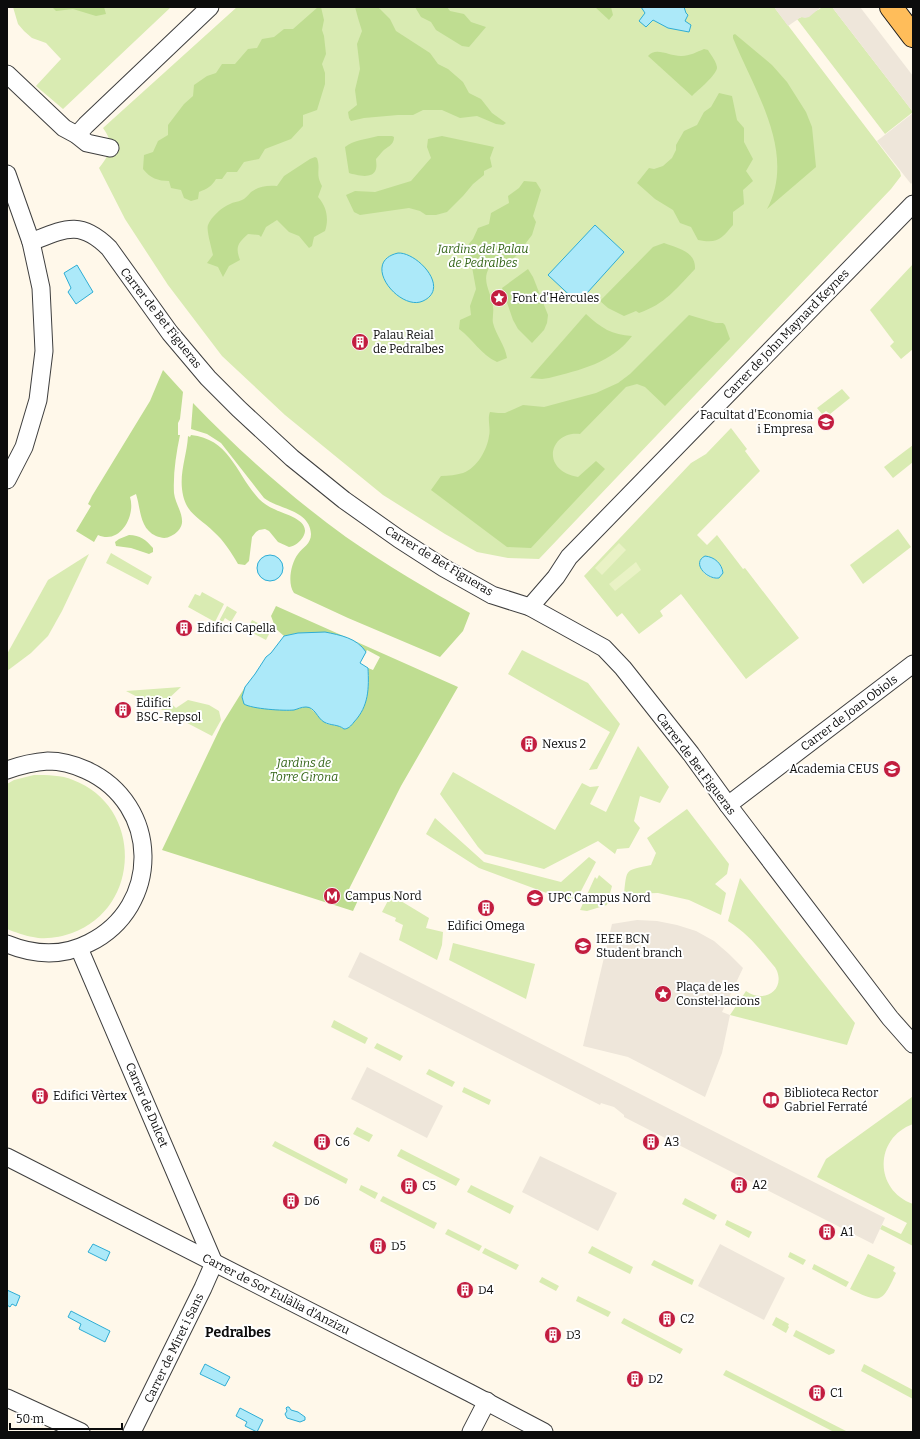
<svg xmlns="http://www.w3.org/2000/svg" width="920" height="1439" viewBox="0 0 920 1439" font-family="Bitter,serif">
	<rect width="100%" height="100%" fill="#fff8ea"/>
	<g fill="#d9ebb2" fill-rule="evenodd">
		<polygon points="13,7 171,7 63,109 36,86 61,59 46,43 32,38 24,31 18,24"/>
		<path d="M237,7H774L900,172L901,176L891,189L539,559L508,558L477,552L445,534L383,495L285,415L222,356L168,285L125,219L99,168C110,154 115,144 103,128Z"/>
		<polygon points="821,7 832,7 913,112 885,134 797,19 820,9"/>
		<polygon points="913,264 913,349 901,359 890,346 894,342 870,310"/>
		<polygon points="842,389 850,398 830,414 826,411 822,414 817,408"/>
		<path d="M731,428L747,449L745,451L760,471L697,535L707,545L717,535L743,569L745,568L799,638L746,679L681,594L660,611L663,616L639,634L622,613L617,617L584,576L691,463L706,454ZM710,557C717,560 721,564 723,571L719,578C708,580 699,571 700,560Z"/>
		<polygon points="913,445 913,462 893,478 884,467"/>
		<polygon points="898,529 911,547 863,584 850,565"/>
		<polygon points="111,553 152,577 148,585 106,563"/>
		<polygon points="89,554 62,611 48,636 31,653 7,671 7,654 48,580"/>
		<polygon points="202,592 224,604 215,622 188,607 195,594 200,596"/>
		<polygon points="227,606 237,612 231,622 225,618 221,625 218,623"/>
		<polygon points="252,620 271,630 266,640 247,630"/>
		<polygon points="522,650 588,683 620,724 597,769 589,770 610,732 508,674"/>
		<polygon points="181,687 167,700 176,708 188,700 209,705 219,711 221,720 212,736 126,691"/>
		<polygon points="638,746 669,787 660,803 640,796 634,821 640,828 629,848 617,849 615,854 598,841 544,869 485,854 478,847 440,794 453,772 555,830 582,783 590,787 599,786 590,804 606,812"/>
		<path d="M34,775C48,775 61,775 73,780C143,806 142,908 72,933C61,937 45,940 33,937C25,936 15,932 7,929V784L14,780Z"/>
		<path d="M687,809L729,864L727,874L715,884L726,893L721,915L689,900L658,893L624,894C627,867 625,871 651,865L656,853L647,838Z"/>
		<polygon points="435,818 484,862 561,882 589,857 596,862 581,891 571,902 479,868 426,834"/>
		<polygon points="599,875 612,886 607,905 587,911 580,910 595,877 597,879"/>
		<path d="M740,878L855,1023L847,1045L730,1015L746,991C762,1003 785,992 777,971C775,966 771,963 768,959C755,943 745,932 728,921Z"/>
		<polygon points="391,895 429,918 426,928 443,932 442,945 437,960 399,940 403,925 395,921 396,918 382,912"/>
		<polygon points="453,943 535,964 526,999 449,960"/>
		<polygon points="334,1020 368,1038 365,1044 331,1027"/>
		<polygon points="377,1043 403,1056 400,1061 374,1048"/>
		<polygon points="429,1069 455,1082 452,1087 426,1074"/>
		<polygon points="464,1087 491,1100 489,1105 462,1092"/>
		<path d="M912,1097L913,1124C874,1138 874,1190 913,1204V1246L880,1229L882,1225L901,1234L907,1223L817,1177L826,1159Z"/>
		<polygon points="357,1127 373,1135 369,1142 353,1134"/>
		<polygon points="275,1141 348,1179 346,1184 272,1146"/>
		<polygon points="401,1149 460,1179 456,1186 397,1156"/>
		<polygon points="361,1185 378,1193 375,1199 359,1190"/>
		<polygon points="471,1185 514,1206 510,1214 467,1192"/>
		<polygon points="383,1196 437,1223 434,1229 380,1201"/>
		<polygon points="685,1198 717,1215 714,1220 682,1204"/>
		<polygon points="727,1220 752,1232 749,1238 725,1225"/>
		<polygon points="448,1229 482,1246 479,1251 445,1234"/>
		<polygon points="592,1246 633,1267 630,1274 588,1253"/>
		<polygon points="485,1248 519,1265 516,1270 482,1253"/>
		<polygon points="790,1252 806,1260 803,1265 788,1257"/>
		<path d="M868,1254L895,1267L893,1271L896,1273C882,1303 881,1304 850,1289Z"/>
		<polygon points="654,1260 694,1280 692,1285 651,1265"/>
		<polygon points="814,1264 849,1282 846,1287 812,1269"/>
		<polygon points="542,1277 559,1286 556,1291 539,1282"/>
		<polygon points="578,1296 611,1312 608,1317 576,1301"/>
		<polygon points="776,1317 789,1324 788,1326 789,1327 786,1333 772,1325"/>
		<polygon points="624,1318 683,1349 680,1354 621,1323"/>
		<polygon points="796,1330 835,1350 834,1353 829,1355 793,1336"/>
		<polygon points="864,1364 913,1390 913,1399 861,1371"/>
		<polygon points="726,1370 848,1432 834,1432 723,1375"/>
	</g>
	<g fill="#bfdd91">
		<polygon points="52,7 104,7 106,14 96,16 73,9 56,11"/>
		<path d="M318,7H321L324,20L322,30L324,36L326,54L322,64L325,73V84L317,110L303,115V126L291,139L265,149L259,159L244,162L237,172H227L222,179H216C212,186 207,189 199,192L198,199L191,201L184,198L181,190L171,188L169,181C158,181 150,178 143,169L144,155L153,152L158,141L168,135V125L184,104L193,96L194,85L207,76L216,73L222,64H235L248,49L257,48L262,39L274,37L284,29H293Z"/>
		<polygon points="355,7 378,7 390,19 396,31 430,53 438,64 448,69 463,82 469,93 481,99 492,113 506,123 503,125 496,124 477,116 460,118 442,110 423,110 413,115 398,115 364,118 351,121 349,118 348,112 357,105 355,90 360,69 357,44 362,31 358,18"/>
		<polygon points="415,7 447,7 450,11 464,14 471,22 486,27 469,47 462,46 436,30 431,22 421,17"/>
		<polygon points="595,7 611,7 613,15 609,20"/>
		<path d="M735,34L772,65L787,82L806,112L812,127L816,167L767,209C797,153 754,90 733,38V35Z"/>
		<path d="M704,49L708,50C711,55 716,61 717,67C718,74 697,91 692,96L648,56C656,46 671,57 682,56C689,56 697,52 704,49Z"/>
		<path d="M719,93L732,96L737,120L744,128V142L753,159L746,171L753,181L743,190L744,204L733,212V225C721,239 718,244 698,240L691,227L680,223L673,210L655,199L637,183L649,168L654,169L663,166L672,158L676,150V145L684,131L697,125L704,112L711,107Z"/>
		<path d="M378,136H392L394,137C394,146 387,146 382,152C380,154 378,157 376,159C376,162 377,166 376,169C373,180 356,175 349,173L345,147C353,140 368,139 378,136Z"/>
		<polygon points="442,136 494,147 490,158 492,167 484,171 484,175 473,184 463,196 447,212 436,215 426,215 420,211 409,208 360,215 354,212 346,195 355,191 375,192 411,181 431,158 427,147 428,139"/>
		<path d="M315,157L317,158C321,170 315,173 322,186L318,197C327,207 329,219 325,231L314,237L312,246L309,248L299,236L289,232L277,220L266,227L261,237L259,235L248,234C238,243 235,247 240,260L229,266L223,277L218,267L207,263L213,255C212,249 206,230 208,225C211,217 222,207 230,204C233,202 238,202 242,200C245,199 248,195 251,192C259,186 268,185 277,186L284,176L310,159Z"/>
		<path d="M524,181L536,182L541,190L533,216L536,222L532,235L516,256L503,267L496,269L489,268C481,282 492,293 493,307C494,312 492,318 493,323C496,335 505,345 507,358L497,362C481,355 473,339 459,329L460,320L471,315L470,306L476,289L470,256L467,246L473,239L478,228L489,224L491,213L509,203L508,196L519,188Z"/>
		<path d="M664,243C677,248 696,251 695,269C676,289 665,304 639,313L636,311L624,316L608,308L600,301L653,247Z"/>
		<polygon points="528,269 533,277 548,315 547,323 544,330 532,343 518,329 513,320 502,288"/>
		<path d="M586,314C601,328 612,335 632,336C612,363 580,370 549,378L542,379L530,378Z"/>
		<path d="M689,315L716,323H723L725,325L730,339L665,406L645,387L637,384L626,387L580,434C550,430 539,470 578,477L596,461L605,469L531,548L507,547L431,490L441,476C449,476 456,475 463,473C477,468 487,450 489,436C491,428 487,419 490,412L498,413H505L523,405L544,407L596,393L618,383L630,374Z"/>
		<path d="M163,370L183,392L180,419L178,423V435H180C176,454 173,474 174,493C175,503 183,513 182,523C181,529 176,534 171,536C166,539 161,538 156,536C139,528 141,509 136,494L130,497C136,516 120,545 98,535L94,542L76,531L91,506L88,504L92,496L150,401Z"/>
		<path d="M193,403C240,452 291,497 346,537C386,565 427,589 470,613L463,631L440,657L348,618L294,593C287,583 291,563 298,554C303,547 311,544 311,534C310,510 278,509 264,498L221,443L207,434L191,429Z"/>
		<path d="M191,435C230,439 236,474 259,499C263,503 269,507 274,509C283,514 313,520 303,537C300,542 295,546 289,547L278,542L269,531L265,529L259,530L256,532L252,537L249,561L245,565L238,564C231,552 224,541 214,532C198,516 185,514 182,489C180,471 187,454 188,436L190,437Z"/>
		<path d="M129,535C140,535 146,540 153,548V552L149,554L131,548L116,546L115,542L119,539Z"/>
		<path d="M276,606L458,687L401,786L348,891L359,898L353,911L162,850L222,724L245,687C242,695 240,701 249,706L289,710L304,707H309L327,724L339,726L344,729C348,728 351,725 354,722C369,706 369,688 368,668L373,670L380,657L367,650L366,652L358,643L349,639L298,633L284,636L276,629L271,616Z"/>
	</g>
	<g fill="#e9f2c5">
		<polygon points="619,543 626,550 602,575 595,568"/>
		<polygon points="636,562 641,570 615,591 609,584"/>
	</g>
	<g fill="#eee6da">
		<polygon points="774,7 821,7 809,17 805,18 801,17 788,26"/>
		<polygon points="832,7 860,7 913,76 913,112"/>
		<polygon points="913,113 913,181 911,184 877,141"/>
		<polygon points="637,920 657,921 677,925 696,931 714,941 729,954 743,968 722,1012 730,1015 722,1053 705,1097 628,1057 583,1046 612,924"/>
		<polygon points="360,952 885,1218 873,1244 624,1117 624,1115 614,1107 604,1104 601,1103 600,1105 348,977"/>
		<polygon points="367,1067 443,1106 427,1138 351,1099"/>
		<polygon points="540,1156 617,1193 598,1231 522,1192"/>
		<polygon points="720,1244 785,1278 764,1320 698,1286"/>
	</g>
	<g fill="#ace9f9" stroke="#2fadd4">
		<polygon points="641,7 684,7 686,13 688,15 685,21 691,25 689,32 668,28 653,20 646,27 639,21 645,13"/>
		<polygon points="595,225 624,252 578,303 548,275"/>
		<path d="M398,253C417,252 451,288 423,301C400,312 359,262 398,253Z"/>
		<polygon points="77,265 93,292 76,304 68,292 71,288 64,273"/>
		<circle cx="270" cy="568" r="13"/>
		<path d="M705,556C715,557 722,564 723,573L719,578C707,580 691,563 705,556Z"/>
		<path d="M325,632C340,635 357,638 366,652L360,663L368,668C369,688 369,706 354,722C351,726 348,729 344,729C338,724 331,726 324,722C317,718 315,707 306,707C301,707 298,709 294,710C284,711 252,709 244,704L242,697L245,687L255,674L266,657L271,653L284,636L298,633Z"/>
		<polygon points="93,1244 110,1252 106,1261 88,1252"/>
		<polygon points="7,1290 20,1296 16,1306 12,1304 10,1307 7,1305"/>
		<polygon points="71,1311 110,1331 105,1342 79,1329 81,1324 68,1317"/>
		<polygon points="205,1364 230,1377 225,1386 200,1374"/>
		<polygon points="287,1407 289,1407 291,1410 298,1412 305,1417 305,1420 300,1422 287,1418 285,1414 287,1411 286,1408"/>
		<polygon points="240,1408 263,1420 257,1432 245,1426 247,1422 236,1416"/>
	</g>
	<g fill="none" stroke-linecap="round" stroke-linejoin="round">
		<g stroke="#3f3f3f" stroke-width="19">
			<g id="street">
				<polyline points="7,74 64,128 77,135 87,143 110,148"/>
				<polyline points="77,135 86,125 210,7"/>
				<polyline points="7,174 31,242 41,288 44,351 38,400 24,447 7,480"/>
				<path d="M31,242C64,229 80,219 109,248L170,333L208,378L239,409L292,458L344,500L399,539L444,568L492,595L530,607L604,648L623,668L691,754L728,805L890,1018L913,1044"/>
				<polyline points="530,607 556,577 569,557 913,204"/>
				<path d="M7,770C21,765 34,762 48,761C61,761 75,765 86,770C161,804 162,907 89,943C62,957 34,955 7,944"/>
				<polyline points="728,805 913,664"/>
				<polyline points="79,948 214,1263"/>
				<polyline points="7,1157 470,1393 544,1432"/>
				<polyline points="7,1398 81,1432"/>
				<polyline points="132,1432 203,1288 214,1263"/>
				<polyline points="471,1432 487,1401"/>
			</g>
		</g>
		<g stroke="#1d1d1d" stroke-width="24">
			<polyline id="primary" points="891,7 913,36"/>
		</g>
		<use href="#street" stroke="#fff" stroke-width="17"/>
		<use href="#primary" stroke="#ffbd5a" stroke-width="22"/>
	</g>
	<defs>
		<g id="sight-disc" transform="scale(0.9)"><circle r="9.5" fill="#c21d3f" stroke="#fff"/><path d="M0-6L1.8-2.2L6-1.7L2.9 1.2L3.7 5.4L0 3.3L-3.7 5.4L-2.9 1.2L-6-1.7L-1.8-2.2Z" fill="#fff"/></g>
		<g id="building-disc" transform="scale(0.9)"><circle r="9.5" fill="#c21d3f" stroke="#fff"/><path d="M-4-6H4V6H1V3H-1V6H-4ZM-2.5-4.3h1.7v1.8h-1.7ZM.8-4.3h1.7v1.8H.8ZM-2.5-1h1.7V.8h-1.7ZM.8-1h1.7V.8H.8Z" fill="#fff"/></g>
		<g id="university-disc" transform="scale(0.9)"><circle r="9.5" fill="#c21d3f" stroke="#fff"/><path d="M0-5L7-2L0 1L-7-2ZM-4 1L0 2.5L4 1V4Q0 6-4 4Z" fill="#fff"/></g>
		<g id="metro-disc" transform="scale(0.9)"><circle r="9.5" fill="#c21d3f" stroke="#fff"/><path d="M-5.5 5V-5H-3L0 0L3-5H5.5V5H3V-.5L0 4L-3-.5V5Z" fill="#fff"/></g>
		<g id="library-disc" transform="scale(0.9)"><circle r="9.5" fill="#c21d3f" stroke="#fff"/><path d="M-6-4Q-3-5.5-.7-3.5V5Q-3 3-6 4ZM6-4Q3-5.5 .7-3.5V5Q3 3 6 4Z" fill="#fff"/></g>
	</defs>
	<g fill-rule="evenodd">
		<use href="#sight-disc" x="499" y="298"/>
		<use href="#building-disc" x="360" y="342"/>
		<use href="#university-disc" x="826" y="422"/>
		<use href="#building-disc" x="184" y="628"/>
		<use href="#building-disc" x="123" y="710"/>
		<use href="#building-disc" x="529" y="744"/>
		<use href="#university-disc" x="892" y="769"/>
		<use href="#metro-disc" x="332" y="896"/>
		<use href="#university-disc" x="535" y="898"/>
		<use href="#building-disc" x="486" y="908"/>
		<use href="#university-disc" x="583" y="946"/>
		<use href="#sight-disc" x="663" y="994"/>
		<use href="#building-disc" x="40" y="1096"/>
		<use href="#library-disc" x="771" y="1100"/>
		<use href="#building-disc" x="322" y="1142"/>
		<use href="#building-disc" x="651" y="1142"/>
		<use href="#building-disc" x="739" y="1185"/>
		<use href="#building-disc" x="409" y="1186"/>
		<use href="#building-disc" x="291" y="1201"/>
		<use href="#building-disc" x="827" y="1232"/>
		<use href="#building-disc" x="378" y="1246"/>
		<use href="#building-disc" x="465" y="1290"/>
		<use href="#building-disc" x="667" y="1319"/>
		<use href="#building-disc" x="553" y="1335"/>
		<use href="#building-disc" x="635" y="1379"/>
		<use href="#building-disc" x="817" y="1393"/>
	</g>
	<g text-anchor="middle" stroke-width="4" stroke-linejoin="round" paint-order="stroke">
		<g font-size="12" font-style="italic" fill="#356619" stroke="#fff">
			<text x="483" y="253">Jardins del Palau<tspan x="483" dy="14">de Pedralbes</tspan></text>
			<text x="304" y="767">Jardins de<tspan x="304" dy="14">Torre Girona</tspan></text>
		</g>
		<g font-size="12" fill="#0c0c0c" stroke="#fff" text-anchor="start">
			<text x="512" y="302">Font d'Hèrcules</text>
			<text x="373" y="339">Palau Reial<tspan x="373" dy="14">de Pedralbes</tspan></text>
			<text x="813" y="419" text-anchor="end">Facultat d'Economia<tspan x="813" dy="14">i Empresa</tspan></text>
			<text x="197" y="632">Edifici Capella</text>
			<text x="136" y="707">Edifici<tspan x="136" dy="14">BSC-Repsol</tspan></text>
			<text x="542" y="748">Nexus 2</text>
			<text x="879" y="773" text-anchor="end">Academia CEUS</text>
			<text x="345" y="900">Campus Nord</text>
			<text x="548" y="902">UPC Campus Nord</text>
			<text x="486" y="930" text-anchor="middle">Edifici Omega</text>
			<text x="596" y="943">IEEE BCN<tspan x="596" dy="14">Student branch</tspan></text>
			<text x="676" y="991">Plaça de les<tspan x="676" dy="14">Constel·lacions</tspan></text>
			<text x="784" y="1097">Biblioteca Rector<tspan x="784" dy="14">Gabriel Ferraté</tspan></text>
			<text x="53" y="1100">Edifici Vèrtex</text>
			<text x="335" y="1146">C6</text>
			<text x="664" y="1146">A3</text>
			<text x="752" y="1189">A2</text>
			<text x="422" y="1190">C5</text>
			<text x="304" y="1205">D6</text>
			<text x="840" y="1236">A1</text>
			<text x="391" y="1250">D5</text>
			<text x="478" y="1294">D4</text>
			<text x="680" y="1323">C2</text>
			<text x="566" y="1339">D3</text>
			<text x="648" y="1383">D2</text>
			<text x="830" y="1397">C1</text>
		</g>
		<g font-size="12" fill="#0c0c0c" stroke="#fff">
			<text transform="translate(161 318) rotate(52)" y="4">Carrer de Bet Figueras</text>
			<text transform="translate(786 334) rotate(-46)" y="4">Carrer de John Maynard Keynes</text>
			<text transform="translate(439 561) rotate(31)" y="4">Carrer de Bet Figueras</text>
			<text transform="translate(849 713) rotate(-37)" y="4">Carrer de Joan Obiols</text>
			<text transform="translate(696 764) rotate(53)" y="4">Carrer de Bet Figueras</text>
			<text transform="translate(147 1105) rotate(67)" y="4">Carrer de Dulcet</text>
			<text transform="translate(276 1294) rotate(27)" y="4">Carrer de Sor Eulàlia d'Anzizu</text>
			<text transform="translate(174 1348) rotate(-64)" y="4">Carrer de Miret i Sans</text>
		</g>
		<g font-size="14" font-weight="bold" fill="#0c0c0c" stroke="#fff">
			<text x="238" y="1337">Pedralbes</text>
		</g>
	</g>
	<rect width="920" height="1439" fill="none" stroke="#0c0c0c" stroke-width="16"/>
	<path d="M10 1423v6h112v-6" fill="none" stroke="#0c0c0c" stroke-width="2"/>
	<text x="16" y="1423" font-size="12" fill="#0c0c0c" stroke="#ffffff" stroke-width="3" paint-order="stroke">50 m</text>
</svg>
